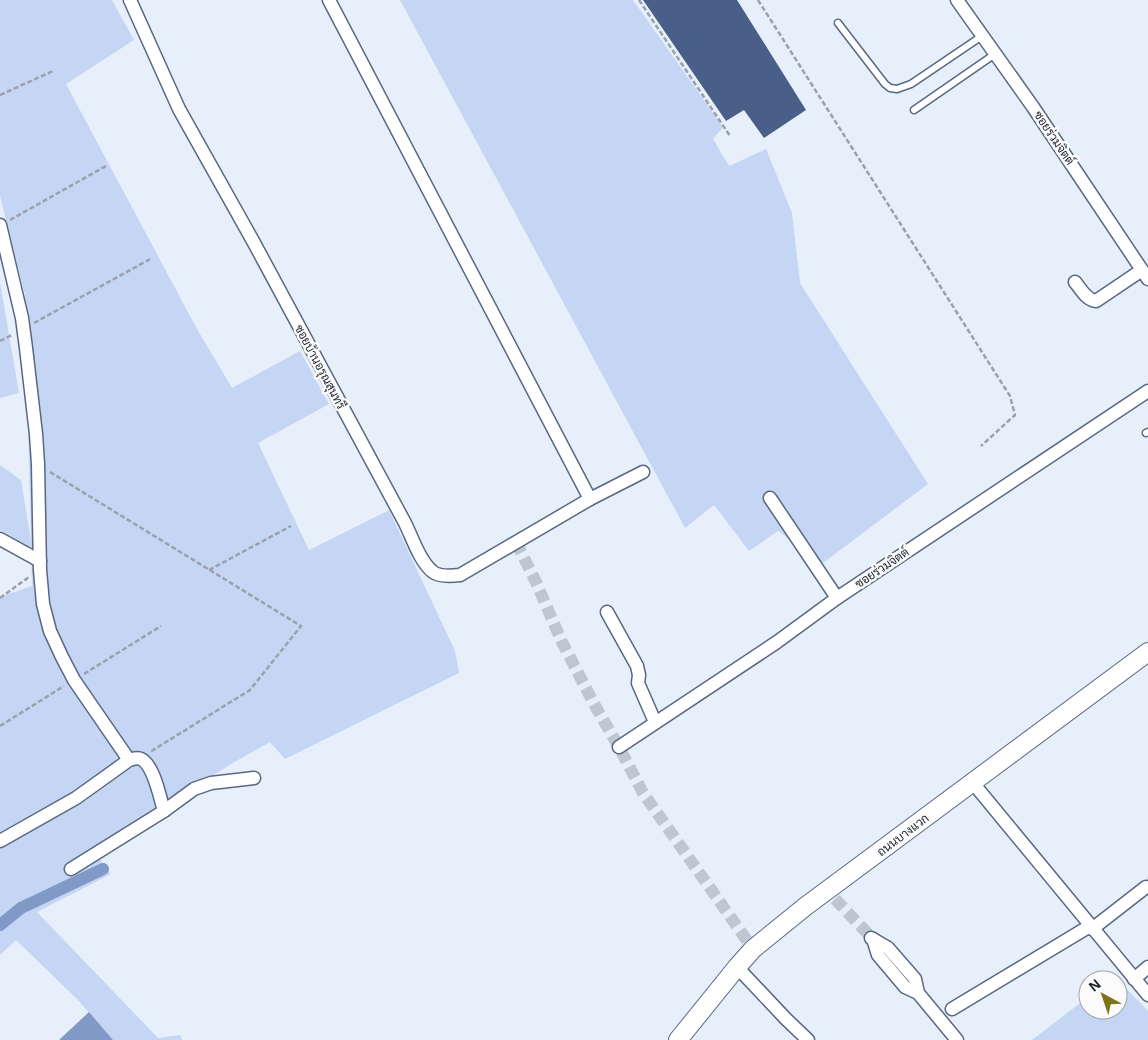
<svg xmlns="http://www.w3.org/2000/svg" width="1148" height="1040" viewBox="0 0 1148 1040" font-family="Helvetica,Sarabun,sans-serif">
	<rect width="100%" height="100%" fill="#e7effb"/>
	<g fill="#c4d6f4">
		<polygon points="0,0 112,0 134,40 66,84 197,329 232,388 300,351 329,404 258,443 309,550 389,510 455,651 459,673 285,759 270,742 238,760 92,849 111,874 37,912 158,1038 180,1035 182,1040 113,1040 79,1001 16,940 0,955 0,597 32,586 31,548 0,530 0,465 21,480 31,541 25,295 0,196"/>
		<polygon points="400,0 633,0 723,127 713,139 729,166 766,149 792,213 800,283 928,484 823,563 778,531 749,551 714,505 685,528"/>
		<polygon points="0,282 19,393 0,398"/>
		<polygon points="1118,980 1148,1011 1148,1040 1032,1040 1088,997 1088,1010 1118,1010"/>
	</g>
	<polygon fill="#8099c6" points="89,1012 113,1040 59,1040"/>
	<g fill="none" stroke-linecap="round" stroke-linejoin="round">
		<polyline stroke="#8099c6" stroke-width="12" points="0,925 21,908 103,869"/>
	</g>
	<polygon fill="#495f88" points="643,0 737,0 806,110 764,138 744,110 726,121"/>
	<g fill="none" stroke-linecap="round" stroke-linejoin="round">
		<g stroke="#bec6d2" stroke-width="12" stroke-dasharray="12 6" stroke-linecap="butt">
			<polyline points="516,542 536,582 562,642 594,704 619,747 643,793 753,949"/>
			<polyline points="835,899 871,937"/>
		</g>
		<g stroke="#596882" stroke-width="9">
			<g id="service">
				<polyline points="838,23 885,84 890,88 897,89 911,84 982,36"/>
				<polyline points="914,110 995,54"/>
				<polyline points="1146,433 1148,432"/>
			</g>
		</g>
		<g stroke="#596882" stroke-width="15">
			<g id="minor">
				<path d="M130,0L179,109L253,241L405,523C412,537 420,562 433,572C440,577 452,576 460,575L590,499L643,472"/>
				<polyline points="329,0 590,499"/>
				<polyline points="957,0 1033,107 1148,279"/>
				<polyline points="0,225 22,318 26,348 36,434 38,464 40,570 43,604 50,631 62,657 74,680 129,760"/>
				<path d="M1075,282C1081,289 1086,300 1096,301L1142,270"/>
				<polyline points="770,498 837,598"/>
				<polyline points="0,539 40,561"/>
				<polyline points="607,612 637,666 639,675 638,683 655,722"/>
				<polyline points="619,747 777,642 837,598 1148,391"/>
				<polyline points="973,783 1148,995"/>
				<polyline points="164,811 194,789 211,783 254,778"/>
				<path d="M0,841L76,798L129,760C133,759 137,757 141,759C154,765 160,798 164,811L71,869"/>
				<polyline points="1092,929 1146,887"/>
				<polyline points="871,938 888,948 915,979 918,993"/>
				<polyline points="873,939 878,955 905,987 918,993 957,1040"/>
				<polyline points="737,967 786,1019 808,1040"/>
				<polyline points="1134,979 1148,967"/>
				<polyline points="952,1009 1090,926"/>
			</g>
		</g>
		<g stroke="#596882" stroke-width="20">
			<polyline id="secondary" points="678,1040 737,967 753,949 806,906 1148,652"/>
		</g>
		<g stroke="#9aa1ad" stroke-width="2.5" stroke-dasharray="5 2.5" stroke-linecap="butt">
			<polyline points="639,0 730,136"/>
			<polyline points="758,0 1010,396 1015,415 981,446"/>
			<polyline points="0,95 53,71"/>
			<polyline points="10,220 106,166"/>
			<polyline points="34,323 152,258"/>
			<polyline points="0,341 12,335"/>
			<polyline points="50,472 301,626 250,690 150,752"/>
			<polyline points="209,570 291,526"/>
			<polyline points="0,598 29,577"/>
			<polyline points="84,674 161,626"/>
			<polyline points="0,726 64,686"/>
		</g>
		<use href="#service" stroke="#fff" stroke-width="6"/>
		<use href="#minor" stroke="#fff" stroke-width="12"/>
		<use href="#secondary" stroke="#fff" stroke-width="18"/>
	</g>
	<g text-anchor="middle" stroke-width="5" stroke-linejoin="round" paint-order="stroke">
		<g font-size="12" fill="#1b212c" stroke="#fbfbfb">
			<text transform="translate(1054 138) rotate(56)" y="4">ซอยร่วมจิตต์</text>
			<text transform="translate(320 367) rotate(62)" y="4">ซอยบ้านอรุณสุนทรี</text>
			<text transform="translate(882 568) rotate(-34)" y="4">ซอยร่วมจิตต์</text>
			<text transform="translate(903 835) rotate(-37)" y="4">ถนนบางแวก</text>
		</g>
	</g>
	<g transform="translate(1103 995) rotate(320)"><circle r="24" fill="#fbfbfb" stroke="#a1a4a8"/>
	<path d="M0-4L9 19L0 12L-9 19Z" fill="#7e7519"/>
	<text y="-8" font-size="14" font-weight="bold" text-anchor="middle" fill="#1b212c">N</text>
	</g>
</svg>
